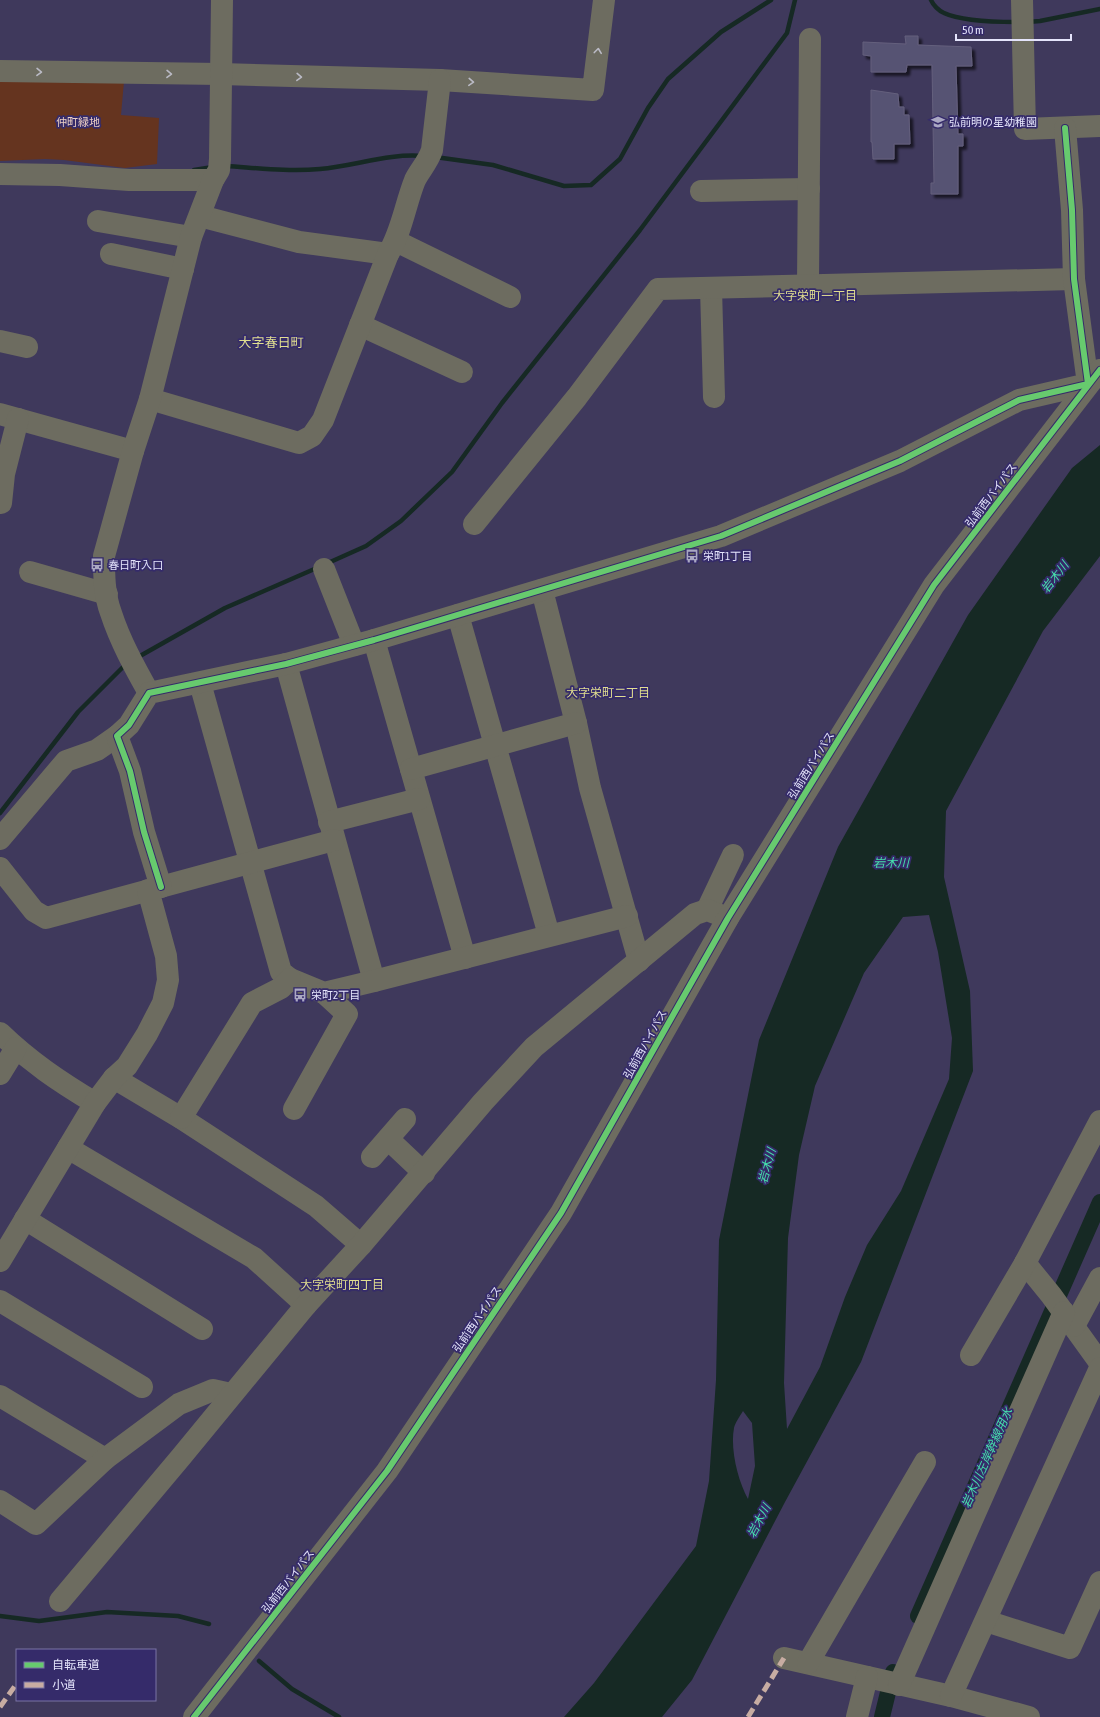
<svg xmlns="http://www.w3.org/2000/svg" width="1100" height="1717" viewBox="0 0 1100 1717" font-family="'Asap Condensed','Noto Sans JP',sans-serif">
	<defs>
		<filter id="shadow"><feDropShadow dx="3.5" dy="3.5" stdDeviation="1" flood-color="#0009"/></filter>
	</defs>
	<rect width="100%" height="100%" fill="#3f395c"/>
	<polygon fill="#65341f" points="0,81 124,81 121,115 159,118 157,164 125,168 64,160 45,159 0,161"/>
	<path fill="#162924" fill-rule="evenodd" d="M1100,445V556L1043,631L946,811L944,877L970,991L973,1071L861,1362L785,1502L692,1680L662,1717H564L594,1683L696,1546L709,1481L716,1380L719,1240L759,1040L838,847L968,615L1072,468ZM929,915L938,952L952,1038L949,1079L901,1191L867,1245L845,1297L820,1367L787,1429L784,1383L788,1238L799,1155L815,1086L864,973L903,917ZM743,1411L752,1423L755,1466L748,1499C738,1481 730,1449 734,1428C735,1423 740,1416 743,1411Z"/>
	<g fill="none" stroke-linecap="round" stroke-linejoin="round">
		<g stroke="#162924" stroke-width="4.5">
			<path d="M931,0C933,5 939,11 944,13C961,21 998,22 1016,22"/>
			<polyline points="1028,22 1040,21 1100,9"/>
			<polyline points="435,157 493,165 564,186 591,185 620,159 648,108 668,79 721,32 771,0"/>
			<path d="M226,166C257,168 289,172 320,169C355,166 389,153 423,156"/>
			<polyline points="194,170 213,167"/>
			<polyline points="328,563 366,546 401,521 452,472 502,403 640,230 787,33 795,0"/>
			<polyline points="140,656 225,608 319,567"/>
			<polyline points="0,813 78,712 124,666"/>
			<polyline points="0,1616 39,1621 107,1612 178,1616 209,1624"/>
			<polyline points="259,1661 292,1689 339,1717"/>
		</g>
		<g stroke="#162924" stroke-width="16">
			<polyline points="918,1616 1100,1202"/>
			<polyline points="882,1717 893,1672"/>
		</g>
	</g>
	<g fill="#575273" stroke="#64607d" filter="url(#shadow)">
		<polygon points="905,36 918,36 918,45 971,47 972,66 956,66 958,134 963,134 963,146 958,146 958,194 931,194 931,183 934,183 932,65 907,65 906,72 871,72 871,56 863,55 863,42 906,44"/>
		<polygon points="871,90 898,94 899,107 904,107 904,115 909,115 910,144 894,144 894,159 873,159 872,142 871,142"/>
	</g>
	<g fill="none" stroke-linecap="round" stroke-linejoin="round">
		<g stroke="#6d6c60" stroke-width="22">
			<polyline points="1022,0 1025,129 1100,126"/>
			<polyline points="0,71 221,74 440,80 593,90 604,0"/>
			<polyline points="0,174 60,175 129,180 213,180"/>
			<polyline points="701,191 809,189"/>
			<polyline points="200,216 299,242 388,254"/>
			<polyline points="98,221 191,237"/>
			<polyline points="396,241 510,297"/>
			<polyline points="111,254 183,269"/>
			<polyline points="808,284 810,39"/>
			<polyline points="711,288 714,397"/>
			<polyline points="360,325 462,372"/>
			<polyline points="0,341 27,347"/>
			<path d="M150,399L299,443L312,436L323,420L388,254C402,231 405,205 415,180C420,170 428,162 432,150L440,80"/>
			<polyline points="0,414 133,451"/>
			<polyline points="1,503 4,474 18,419"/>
			<polyline points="474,524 577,397 658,289 1074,279"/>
			<polyline points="324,569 354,645"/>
			<polyline points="30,572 107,594"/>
			<polyline points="542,590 576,723 590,788 639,961"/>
			<polyline points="458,615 549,935"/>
			<polyline points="374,640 465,958"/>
			<polyline points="286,664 374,981"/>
			<polyline points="200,683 281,972 290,979 324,993 374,981 627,916"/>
			<path d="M149,693C135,668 120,641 111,613C104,595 104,574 104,556L133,451L150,399L191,237L213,180L219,170L220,159L222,0"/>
			<polyline points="411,769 576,723"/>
			<polyline points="329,822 419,799"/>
			<polyline points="0,839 66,761 97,750 117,736"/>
			<polyline points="0,868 34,911 46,918 334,840"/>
			<polyline points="161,887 144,832 130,771 117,736 129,725 149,693 286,664 374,640 721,536 900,461 1019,400 1088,384 1074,279 1072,210 1065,128"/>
			<polyline points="707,910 733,855"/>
			<path d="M0,1033C30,1062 60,1082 95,1103"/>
			<polyline points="0,1074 16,1048"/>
			<polyline points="114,1078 181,1118 316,1206 361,1245"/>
			<polyline points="294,1109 347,1014 324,993"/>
			<polyline points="181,1118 252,1003 281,988 290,979"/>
			<polyline points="388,1139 424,1173"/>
			<polyline points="68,1148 254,1258 306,1305"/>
			<polyline points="372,1157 405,1119"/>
			<polyline points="25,1219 202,1329"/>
			<polyline points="0,1261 95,1103 114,1078 127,1066 147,1034 163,1003 168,980 166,956 148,890"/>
			<polyline points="1025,1263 1051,1295 1100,1363"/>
			<polyline points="0,1301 142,1387"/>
			<polyline points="1074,1326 1100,1278"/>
			<polyline points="971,1355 1025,1263 1100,1121"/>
			<polyline points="0,1396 105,1459"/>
			<polyline points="0,1501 36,1524 105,1459 179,1404 213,1390 231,1394"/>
			<polyline points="60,1601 181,1457 306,1305 361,1245 483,1102 534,1047 695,914 707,910 728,918"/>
			<polyline points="986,1621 1070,1648 1100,1582"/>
			<polyline points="784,1658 951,1696 1029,1717"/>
			<polyline points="808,1663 925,1462"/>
			<polyline points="899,1685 1064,1312"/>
			<polyline points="951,1696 1100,1368"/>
			<polyline points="194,1717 387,1471 561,1213 728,918 934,585 1100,370"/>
			<polyline points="857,1717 867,1677"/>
		</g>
		<g stroke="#c7aca2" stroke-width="5" stroke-dasharray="10 5" stroke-linecap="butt">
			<polyline points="0,1707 17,1683"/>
			<polyline points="748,1717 784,1658"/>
		</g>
		<g stroke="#352b6a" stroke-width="8">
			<g id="cycleway">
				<polyline points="161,887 144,832 130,771 117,736 129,725 149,693 286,664 374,640 721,536 900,461 1019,400 1088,384 1074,279 1072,210 1065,128"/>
				<polyline points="194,1717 387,1471 561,1213 728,918 934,585 1100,370"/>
			</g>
		</g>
		<use href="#cycleway" stroke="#67ca6e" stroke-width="6"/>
	</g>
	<defs><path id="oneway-chevron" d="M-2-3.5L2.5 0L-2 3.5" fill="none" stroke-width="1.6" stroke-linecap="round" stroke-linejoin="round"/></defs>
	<g stroke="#babac5">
		<use href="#oneway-chevron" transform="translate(598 51) rotate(-83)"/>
		<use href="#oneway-chevron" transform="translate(39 72) rotate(1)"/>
		<use href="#oneway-chevron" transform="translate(169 74) rotate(1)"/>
		<use href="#oneway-chevron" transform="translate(299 77) rotate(2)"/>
		<use href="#oneway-chevron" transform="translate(471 82) rotate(3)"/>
	</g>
	<defs>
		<g id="school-bare" transform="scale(1.08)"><path d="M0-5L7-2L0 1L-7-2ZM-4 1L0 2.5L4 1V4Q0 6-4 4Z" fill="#aaa8c3" stroke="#352b6a" stroke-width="2.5" paint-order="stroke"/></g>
		<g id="bus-bare" transform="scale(1.08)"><path d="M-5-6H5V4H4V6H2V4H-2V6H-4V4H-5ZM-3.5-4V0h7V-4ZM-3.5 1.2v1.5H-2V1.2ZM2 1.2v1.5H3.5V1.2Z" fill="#aaa8c3" stroke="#352b6a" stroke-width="2.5" paint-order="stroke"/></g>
	</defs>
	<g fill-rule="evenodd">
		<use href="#school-bare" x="938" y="122"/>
		<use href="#bus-bare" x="692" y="556"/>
		<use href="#bus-bare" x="97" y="565"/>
		<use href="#bus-bare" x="300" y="995"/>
	</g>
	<g text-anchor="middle" stroke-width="3.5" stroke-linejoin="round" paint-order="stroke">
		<g font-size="11" fill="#ebcfc2" stroke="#352b6a">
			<text x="78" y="126">仲町緑地</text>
		</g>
		<g font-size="11" fill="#e4e4fb" stroke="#352b6a" text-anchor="start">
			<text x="949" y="126">弘前明の星幼稚園</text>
			<text x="703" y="560">栄町1丁目</text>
			<text x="108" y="569">春日町入口</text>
			<text x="311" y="999">栄町2丁目</text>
		</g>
		<g font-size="11" fill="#e4e4fb" stroke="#352b6a">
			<text transform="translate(991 495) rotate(-53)" y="4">弘前西バイパス</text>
			<text transform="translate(811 765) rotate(-58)" y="4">弘前西バイパス</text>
			<text transform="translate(645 1044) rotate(-61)" y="4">弘前西バイパス</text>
			<text transform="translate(477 1319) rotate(-56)" y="4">弘前西バイパス</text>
			<text transform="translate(288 1581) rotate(-52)" y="4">弘前西バイパス</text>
		</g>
		<g font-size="12" fill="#e1de8f" stroke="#352b6a">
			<text x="815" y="300">大字栄町一丁目</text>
			<text x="608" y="697">大字栄町二丁目</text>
			<text x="342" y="1289">大字栄町四丁目</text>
		</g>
		<g font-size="12" font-style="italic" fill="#46e0ac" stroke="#352b6a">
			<text transform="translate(1055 577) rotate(-52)" y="4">岩木川</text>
			<text x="891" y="867">岩木川</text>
			<text transform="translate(767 1166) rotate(-74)" y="4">岩木川</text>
			<text transform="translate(987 1458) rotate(-66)" y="4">岩木川左岸幹線用水</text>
			<text transform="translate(759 1521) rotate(-62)" y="4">岩木川</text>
		</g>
		<g font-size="13" fill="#e1de8f" stroke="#352b6a">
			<text x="271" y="347">大字春日町</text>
		</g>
	</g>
	<rect x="16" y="1649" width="140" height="52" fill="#352b6a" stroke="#7b75a4"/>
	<rect x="24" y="1662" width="20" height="6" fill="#67ca6e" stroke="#7b75a4"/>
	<text x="52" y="1669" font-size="12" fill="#e4e4fb">自転車道</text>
	<rect x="24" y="1682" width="20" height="6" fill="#c7aca2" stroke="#7b75a4"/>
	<text x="52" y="1689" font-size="12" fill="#e4e4fb">小道</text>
	<path d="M956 34v6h115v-6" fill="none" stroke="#e4e4fb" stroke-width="2"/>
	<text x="962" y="34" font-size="12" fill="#e4e4fb" stroke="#352b6a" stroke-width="3" paint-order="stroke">50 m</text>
</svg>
